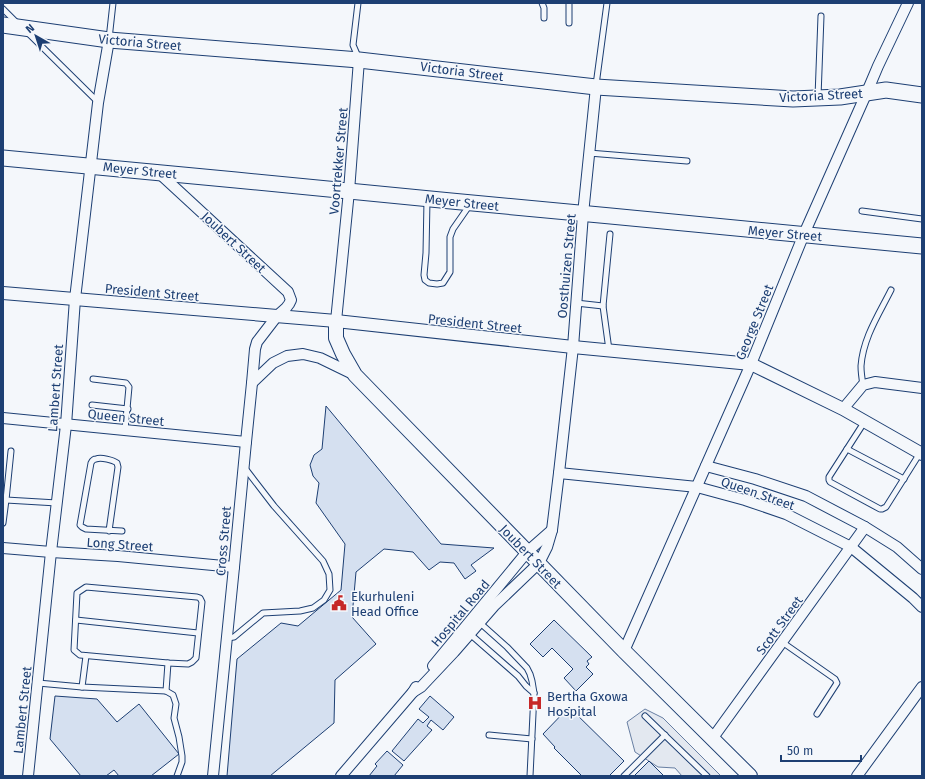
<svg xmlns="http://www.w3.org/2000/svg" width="925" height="779" viewBox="0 0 925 779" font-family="'Fira Sans',sans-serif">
	<rect width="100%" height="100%" fill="#f4f7fb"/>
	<polygon fill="#e3e8f0" stroke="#687fa3" points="645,709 663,718 721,776 682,776 675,768 658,767 635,752 627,722"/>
	<g fill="#d5e0f0" stroke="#1d3f73">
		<polygon points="326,406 441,544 494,548 471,565 476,571 465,579 454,563 440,562 429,570 413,552 384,549 356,572 352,617 376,644 335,680 334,723 270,776 227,776 237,659 281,623 298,626 341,590 345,544 316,503 319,483 313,476 310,465 314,455 322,449"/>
		<polygon points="554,620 592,657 587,661 589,664 586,667 593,674 576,691 564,678 573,669 552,648 543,657 530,644"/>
		<polygon points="55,696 97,699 117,722 139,704 179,754 151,776 119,776 114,770 106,776 81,776 50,739"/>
		<polygon points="430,696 454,717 443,730 431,720 427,726 432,730 404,761 392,751 418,719 423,723 429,717 419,709"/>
		<polygon points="569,707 624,761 609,776 582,776 554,748 555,747 543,734"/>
		<polygon points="387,751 403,765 394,776 369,776 377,766 375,764"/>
		<polygon points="649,761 664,776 634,776"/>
	</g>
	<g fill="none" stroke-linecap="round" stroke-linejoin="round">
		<g stroke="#1d3f73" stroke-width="7">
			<g id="service">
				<polyline points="358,3 353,45 359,59"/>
				<polyline points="542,3 544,8 544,18"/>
				<polyline points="569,3 569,23"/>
				<polyline points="3,9 18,24"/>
				<polyline points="27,32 98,102"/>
				<polyline points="109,39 113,3"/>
				<polyline points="596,85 607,3"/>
				<polyline points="818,97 821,16"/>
				<polyline points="589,153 687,161"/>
				<polyline points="427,200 426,253 424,275 425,280 429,283 437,284 443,283 450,272 450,237 453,229 469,206"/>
				<polyline points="862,211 922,219"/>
				<polyline points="576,303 603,306"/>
				<polyline points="609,350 603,306 610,234"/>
				<polyline points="93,379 126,383 129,387 125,430"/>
				<path d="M863,385C862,379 861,372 861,366C863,338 879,314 891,290"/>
				<polyline points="92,405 128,409"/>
				<polyline points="865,421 829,477 829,480 830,482 880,509 882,509 886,507 920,453"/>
				<polyline points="847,449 904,479"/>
				<polyline points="6,500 57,503"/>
				<polyline points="3,523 6,500 11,451"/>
				<path d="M109,531L118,467L117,463C113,460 101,457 96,459C94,459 92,461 91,463L80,525L82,527L86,529L122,531"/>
				<polygon points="86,587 197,597 200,598 202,602 196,658 192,662 188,664 168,663 80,655 74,650 77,593"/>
				<polyline points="76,620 198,633"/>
				<polyline points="479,622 507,647 527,668 530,674 532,681 534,693 530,776"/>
				<polyline points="470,634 518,676 526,686 534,693"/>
				<polyline points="227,638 234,637 263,613 300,611 313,608 324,600 330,590 329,574 323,561 274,506 244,467"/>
				<polyline points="782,642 835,679 837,683 817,714"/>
				<polyline points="38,683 82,687 166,691 173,695 176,704 174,718 179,737 182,756 182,762 177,776"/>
				<polyline points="82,687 86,656"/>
				<polyline points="166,691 168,663"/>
				<polyline points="645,716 707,776"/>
				<polyline points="489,735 532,739"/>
				<polyline points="624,776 665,735"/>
			</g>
		</g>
		<g stroke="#1d3f73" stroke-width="12">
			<g id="minor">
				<polyline points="158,172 288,292 291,300 289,304 286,308 277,316 257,342 255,349 252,383 246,442 234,567 213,776"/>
				<polyline points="336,321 349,191 359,60"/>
				<polyline points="252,383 273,363 287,356 303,354 320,358 355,375"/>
				<polyline points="843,409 863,385 875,382 922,388"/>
				<polyline points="3,418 246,442"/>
				<polyline points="706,466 755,479 806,496 865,527 897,547 922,569"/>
				<polyline points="559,473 697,487 745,500 786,514 851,547 913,598 922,607"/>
				<polyline points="3,548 51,552 118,556 234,567"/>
				<polyline points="624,651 751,364 804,234 867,92 878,66 908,3"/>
				<polyline points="433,666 527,552 552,530"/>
				<polyline points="413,692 421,687 454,652 494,606 539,563 547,547 552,530 559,473 573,347 583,214 596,87"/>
				<polyline points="712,739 865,527"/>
				<polyline points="28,776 51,552 66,425 75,299 98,103 109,40"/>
				<polyline points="341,776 413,692 416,687"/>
				<polyline points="857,776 922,687"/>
			</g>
		</g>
		<g stroke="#1d3f73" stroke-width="14">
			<polyline id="tertiary" points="3,293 336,321 573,347 751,364 843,409 922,454"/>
		</g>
		<g stroke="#1d3f73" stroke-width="16">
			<polyline id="secondary" points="336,321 336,338 343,354 355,375 624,651 750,776"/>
		</g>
		<g stroke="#1d3f73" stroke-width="17">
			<g id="primary">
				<polyline points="3,25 109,40 359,60 596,87 793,99 840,97 886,90 922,95"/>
				<path d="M3,158C152,171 302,187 451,201C608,216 765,230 922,246"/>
			</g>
		</g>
		<use href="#service" stroke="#f4f7fb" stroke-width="5"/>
		<use href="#minor" stroke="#f4f7fb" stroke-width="10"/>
		<use href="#tertiary" stroke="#f4f7fb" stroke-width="12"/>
		<use href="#secondary" stroke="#f4f7fb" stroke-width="14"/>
		<use href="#primary" stroke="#f4f7fb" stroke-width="15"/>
	</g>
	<defs>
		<g id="civic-bare" transform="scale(1.2)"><path d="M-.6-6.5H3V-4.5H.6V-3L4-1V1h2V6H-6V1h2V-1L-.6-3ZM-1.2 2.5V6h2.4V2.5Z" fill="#c62828" stroke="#f4f7fb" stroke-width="2.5" paint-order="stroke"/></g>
		<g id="hospital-bare" transform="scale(1.2)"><path d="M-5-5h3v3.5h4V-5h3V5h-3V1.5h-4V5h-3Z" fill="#c62828" stroke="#f4f7fb" stroke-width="2.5" paint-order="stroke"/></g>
	</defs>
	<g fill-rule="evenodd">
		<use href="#civic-bare" x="339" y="603"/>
		<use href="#hospital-bare" x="535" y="703"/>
	</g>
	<g text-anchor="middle" stroke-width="3" stroke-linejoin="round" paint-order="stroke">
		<g font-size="13" fill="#1d3f73" stroke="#f4f7fb">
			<text transform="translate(140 42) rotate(5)" y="5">Victoria Street</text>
			<text transform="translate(462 71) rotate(7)" y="5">Victoria Street</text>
			<text transform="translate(821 95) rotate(-3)" y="5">Victoria Street</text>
			<text transform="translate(338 161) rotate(-85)" y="5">Voortrekker Street</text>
			<text transform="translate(140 170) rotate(6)" y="5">Meyer Street</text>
			<text transform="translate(462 202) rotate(6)" y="5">Meyer Street</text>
			<text transform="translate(785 233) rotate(5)" y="5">Meyer Street</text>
			<text transform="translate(234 242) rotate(43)" y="5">Joubert Street</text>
			<text transform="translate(566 266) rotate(-85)" y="5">Oosthuizen Street</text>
			<text transform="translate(152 292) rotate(5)" y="5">President Street</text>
			<text transform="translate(754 322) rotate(-68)" y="5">George Street</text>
			<text transform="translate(475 323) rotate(6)" y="5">President Street</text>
			<text transform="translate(55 388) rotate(-86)" y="5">Lambert Street</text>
			<text transform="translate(126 417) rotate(6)" y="5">Queen Street</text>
			<text transform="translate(758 493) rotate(19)" y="5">Queen Street</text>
			<text transform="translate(223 541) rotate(-85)" y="5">Cross Street</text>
			<text transform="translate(120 544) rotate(4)" y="5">Long Street</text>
			<text transform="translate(531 556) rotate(46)" y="5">Joubert Street</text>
			<text transform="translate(460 613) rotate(-50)" y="5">Hospital Road</text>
			<text transform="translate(779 625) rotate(-54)" y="5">Scott Street</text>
			<text transform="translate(22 710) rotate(-84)" y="5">Lambert Street</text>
		</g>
		<g font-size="13" fill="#1d3f73" stroke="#f4f7fb" text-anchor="start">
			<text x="351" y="601">Ekurhuleni<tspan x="351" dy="15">Head Office</tspan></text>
			<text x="547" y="701">Bertha Gxowa<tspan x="547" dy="15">Hospital</tspan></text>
		</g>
	</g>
	<rect width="925" height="779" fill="none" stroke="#1d3f73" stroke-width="8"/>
	<g transform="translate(36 36) rotate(321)" stroke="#f4f7fb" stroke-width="3" paint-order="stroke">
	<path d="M0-3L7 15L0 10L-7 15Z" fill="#1d3f73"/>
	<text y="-6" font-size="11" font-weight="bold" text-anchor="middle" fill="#1d3f73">N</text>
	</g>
	<path d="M781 755v6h80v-6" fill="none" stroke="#1d3f73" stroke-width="2"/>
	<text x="787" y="755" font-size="12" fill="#1d3f73" stroke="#f4f7fb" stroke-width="3" paint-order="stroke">50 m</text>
</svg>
